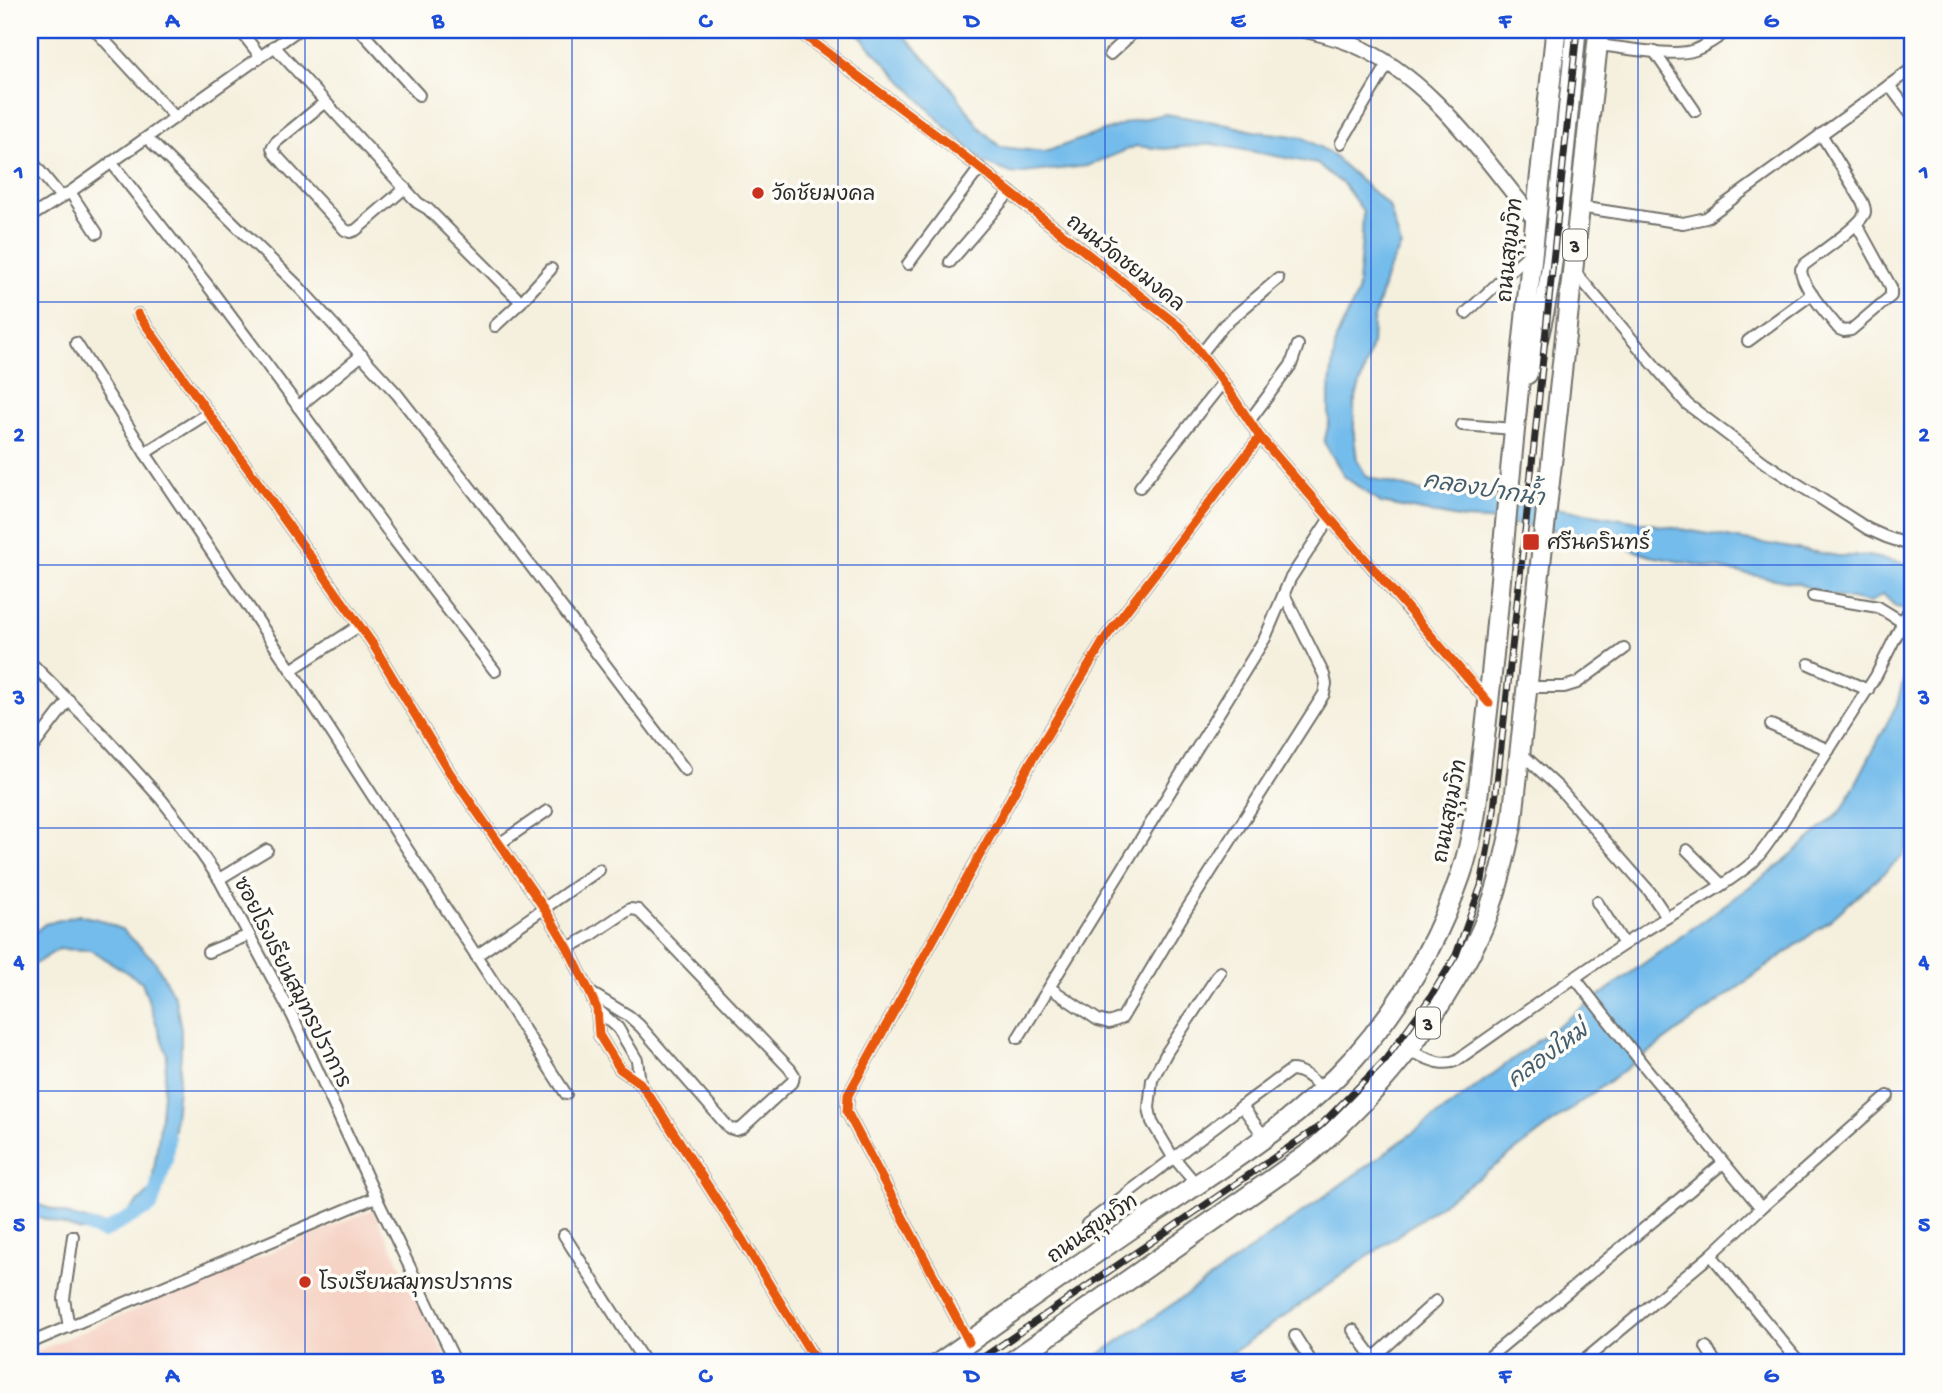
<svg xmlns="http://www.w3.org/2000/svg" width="1943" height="1393" viewBox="0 0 1943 1393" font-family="'Gochi Hand','Playpen Sans Thai',sans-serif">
	<rect width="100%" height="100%" fill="#fdfcf7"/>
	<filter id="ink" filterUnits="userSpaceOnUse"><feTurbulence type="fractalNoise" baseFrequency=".0143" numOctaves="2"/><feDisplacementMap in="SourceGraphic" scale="14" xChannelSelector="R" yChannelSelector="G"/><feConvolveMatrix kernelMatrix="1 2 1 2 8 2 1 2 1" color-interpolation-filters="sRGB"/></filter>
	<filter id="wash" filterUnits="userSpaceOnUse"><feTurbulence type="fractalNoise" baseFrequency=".00686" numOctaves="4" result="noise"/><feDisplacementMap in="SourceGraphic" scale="28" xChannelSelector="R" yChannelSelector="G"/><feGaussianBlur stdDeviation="1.57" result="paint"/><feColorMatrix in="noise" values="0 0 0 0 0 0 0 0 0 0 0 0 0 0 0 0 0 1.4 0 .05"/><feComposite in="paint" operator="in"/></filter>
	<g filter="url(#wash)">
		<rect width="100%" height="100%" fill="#f5f0de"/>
		<polygon fill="#f5d2c3" points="373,1209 449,1363 30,1363 30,1354"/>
		<g fill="#73bceb" stroke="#4f748b" stroke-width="2">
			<polygon points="854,30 899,30 951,87 980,128 1000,147 1045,152 1132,121 1166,114 1220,123 1253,131 1302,137 1330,153 1389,206 1401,246 1387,273 1373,322 1372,345 1354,404 1354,436 1357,460 1367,477 1429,493 1568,510 1838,556 1868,556 1913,565 1913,610 1896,607 1883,594 1870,603 1830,595 1796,583 1650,556 1606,541 1574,533 1489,520 1463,519 1381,503 1345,477 1324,442 1329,423 1329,393 1336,339 1357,295 1362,239 1363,211 1344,185 1317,164 1213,144 1164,149 1136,146 1087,166 1014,174 986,164 944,125"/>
			<polygon points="1913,645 1913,827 1902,857 1828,922 1590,1095 1498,1164 1218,1363 1087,1363 1218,1273 1453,1104 1545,1035 1781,864 1842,810 1897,704"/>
			<polygon points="79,915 101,920 123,930 155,961 175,998 181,1029 181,1054 174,1129 157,1188 148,1208 103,1232 81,1231 30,1214 30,1202 78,1218 105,1225 129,1211 151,1190 159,1134 167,1054 142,982 91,950 59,949 30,967 30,936 45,924"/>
		</g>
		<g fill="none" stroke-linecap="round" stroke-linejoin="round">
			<polyline stroke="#73bceb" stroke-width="14" points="89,1227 103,1232 151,1206 166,1160 168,1137"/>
		</g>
	</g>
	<g filter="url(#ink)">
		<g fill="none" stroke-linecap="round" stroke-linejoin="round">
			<g stroke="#72706a" stroke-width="14">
				<g id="minor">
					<polyline points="95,30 175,117"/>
					<polyline points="240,30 260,56"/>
					<polyline points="360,30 419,95"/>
					<polyline points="797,30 968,159 1181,328 1223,382 1260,437 1487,701"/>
					<path d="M1597,45C1622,47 1674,58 1695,50C1708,45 1718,38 1728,30"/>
					<polyline points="274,46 418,203 428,209 521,302 551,269"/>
					<polyline points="1654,51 1695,111"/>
					<polyline points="1110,54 1136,30"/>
					<polyline points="1889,85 1913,117"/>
					<polyline points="325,102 276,142 272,148 274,153 345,230 350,232 356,230 405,188"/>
					<path d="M1821,134L1862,201C1864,205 1865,208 1865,212C1863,224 1817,255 1805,264L1801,269C1801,286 1828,315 1839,329L1844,331L1851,330L1891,296V287L1857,225"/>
					<polyline points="147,138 297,285 397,394 508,536 685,770"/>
					<polyline points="1341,143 1388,64"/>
					<polyline points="30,159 61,197"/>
					<polyline points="111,162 206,283 294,401 395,541 495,671"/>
					<polyline points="70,192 97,233"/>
					<polyline points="1579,207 1683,223 1706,218 1913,68"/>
					<polyline points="30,217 70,192 298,30"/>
					<polyline points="950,262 1010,192"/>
					<polyline points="908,264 980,168"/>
					<polyline points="1574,271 1687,404 1765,463 1868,529 1886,537 1913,546"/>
					<polyline points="1466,313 1530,253"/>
					<polyline points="138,314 372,643 450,773 544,908 568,948 590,993 597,1009 599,1035 620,1069 640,1083 661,1113 740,1236 817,1363"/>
					<polyline points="495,326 521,302"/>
					<polyline points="1748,341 1812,294"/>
					<polyline points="76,343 145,453 291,670 566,1094"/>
					<polyline points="1201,354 1224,325 1278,279"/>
					<polyline points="298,407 362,355"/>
					<polyline points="1250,420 1291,365 1298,345"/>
					<polyline points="1462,425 1514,429"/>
					<polyline points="145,453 208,413"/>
					<polyline points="1140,487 1223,382"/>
					<polyline points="1813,596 1878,607 1904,623"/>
					<polyline points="30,662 107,739 161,799 183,827 219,879 293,1017 376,1197 456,1363"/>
					<polyline points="1809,664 1868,690"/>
					<polyline points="291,670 359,626"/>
					<polyline points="1527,687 1564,687 1577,683 1624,649"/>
					<polyline points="1771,725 1829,750"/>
					<polyline points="30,751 69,700"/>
					<polyline points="1520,752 1559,788 1650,892 1666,916"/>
					<polyline points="499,844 547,811"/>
					<polyline points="1687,850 1721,884"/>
					<polyline points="219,879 267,850"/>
					<polyline points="1597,902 1624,944"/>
					<polyline points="568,948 590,936 630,909 638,910 790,1069 794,1075 793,1081 742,1128 736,1130 729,1128 640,1026 629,1016 591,993"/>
					<polyline points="208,952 249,935"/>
					<polyline points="476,956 599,870"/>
					<polyline points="1575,978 1645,1067 1761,1208 1711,1255 1581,1363"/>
					<polyline points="1050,988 1098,1020 1109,1023 1122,1018 1185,912 1324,694 1326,684 1324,675 1284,594"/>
					<polyline points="597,1009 618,1028 637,1060 640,1083"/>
					<polyline points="1018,1038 1265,638 1290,579 1330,518"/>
					<path d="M1409,1051C1425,1057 1441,1068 1457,1060C1516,1019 1575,976 1635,937C1673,912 1718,892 1753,862C1762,853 1769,842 1776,832L1876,676L1913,602"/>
					<path d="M1242,1106L1291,1070C1304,1070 1314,1082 1324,1090"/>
					<polyline points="1196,1184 1171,1154 1152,1122 1149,1108 1152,1080 1167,1052 1220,972"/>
					<polyline points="1761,1208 1888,1096"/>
					<polyline points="1087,1224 1242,1106 1265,1138"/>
					<polyline points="564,1235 645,1363"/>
					<polyline points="1711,1255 1800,1363"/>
					<polyline points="69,1327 64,1299 73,1236"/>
					<polyline points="1353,1330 1373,1357"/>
					<polyline points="1295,1336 1312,1363"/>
					<polyline points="969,1342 847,1112 848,1095 1032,760 1106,637 1260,437"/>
					<polyline points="30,1343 376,1197"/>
					<polyline points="1706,1347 1716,1363"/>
					<polyline points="1368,1363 1436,1301"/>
					<polyline points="1482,1363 1723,1163"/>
				</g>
			</g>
			<g stroke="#72706a" stroke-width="18">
				<path id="tertiary" d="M1306,30C1321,34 1338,38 1352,44C1432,77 1482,157 1535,220"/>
			</g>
			<g stroke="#72706a" stroke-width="23">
				<g id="trunk">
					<path d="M1527,374C1547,317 1553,260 1559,200C1565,144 1571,87 1576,30"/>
					<path d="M939,1363C1008,1315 1077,1265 1147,1218C1219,1169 1295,1124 1354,1058C1401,1005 1438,941 1461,874C1474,836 1478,796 1482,757C1491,689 1497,620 1503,551C1519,377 1537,204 1556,30"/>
					<path d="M1010,1363L1311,1152C1371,1098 1414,1050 1455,980C1470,955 1484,929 1492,902C1501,877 1506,850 1512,824L1599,30"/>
				</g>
			</g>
			<use href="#minor" stroke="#fff" stroke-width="10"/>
			<use href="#tertiary" stroke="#fff" stroke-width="14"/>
			<use href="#trunk" stroke="#fff" stroke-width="19"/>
			<g stroke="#2b2b2b" stroke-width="7">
				<polyline id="rail" points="975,1363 1320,1126 1385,1060 1430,998 1456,955 1481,886 1493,819 1526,522 1577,30"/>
			</g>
			<use href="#rail" stroke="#fdfcf7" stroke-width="4.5" stroke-dasharray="13" stroke-linecap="butt"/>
			<g stroke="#fdfcf7" stroke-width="13">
				<g id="cycleway">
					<polyline points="797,30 968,159 1181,328 1223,382 1260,437 1489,703"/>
					<polyline points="138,314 372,643 450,773 544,908 568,948 590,993 597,1009 599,1035 620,1069 640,1083 661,1113 740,1236 817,1363"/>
					<polyline points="969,1342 847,1112 848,1095 1032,760 1106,637 1260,437"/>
				</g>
			</g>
			<use href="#cycleway" stroke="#e8590c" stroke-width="9"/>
		</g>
	</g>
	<path fill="none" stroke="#1d4ed8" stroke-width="2" stroke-opacity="0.55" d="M305,30V1363M572,30V1363M838,30V1363M1105,30V1363M1371,30V1363M1638,30V1363M30,302H1913M30,565H1913M30,828H1913M30,1091H1913"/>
	<g fill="#c8321e" stroke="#fdfcf7" stroke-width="2.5">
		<circle cx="758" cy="193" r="7"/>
		<rect x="1522" y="533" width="18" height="18" rx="3.5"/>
		<circle cx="305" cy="1282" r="7"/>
	</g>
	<g text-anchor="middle" stroke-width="7" stroke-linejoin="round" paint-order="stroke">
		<g fill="#fdfcf7" stroke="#6a6a68" stroke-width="2">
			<rect x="1563" y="229.5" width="24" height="31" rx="5"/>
			<rect x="1416" y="1007.5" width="24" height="31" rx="5"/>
		</g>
		<g font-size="19" font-weight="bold" fill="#2b2b2b">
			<text x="1575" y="252">3</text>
			<text x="1428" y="1030">3</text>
		</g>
		<g font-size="21" fill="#2b2b2b" stroke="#fdfcf7" text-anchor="start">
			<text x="772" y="200">วัดชัยมงคล</text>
			<text x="1547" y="549">ศรีนครินทร์</text>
			<text x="319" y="1289">โรงเรียนสมุทรปราการ</text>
		</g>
		<g font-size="21" fill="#2b2b2b" stroke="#fdfcf7">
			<text transform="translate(1509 250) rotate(-84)" y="7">ถนนสุขุมวิท</text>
			<text transform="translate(1126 262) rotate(38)" y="7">ถนนวัดชยมงคล</text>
			<text transform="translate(1449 811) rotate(-79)" y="7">ถนนสุขุมวิท</text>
			<text transform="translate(293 982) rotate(63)" y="7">ซอยโรงเรียนสมุทรปราการ</text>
			<text transform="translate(1092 1228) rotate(-35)" y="7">ถนนสุขุมวิท</text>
		</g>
		<g font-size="23" font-style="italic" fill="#445e6e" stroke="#fdfcf7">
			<text transform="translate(1484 488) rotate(9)" y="8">คลองปากน้ำ</text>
			<text transform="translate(1547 1054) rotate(-36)" y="8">คลองใหม่</text>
		</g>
	</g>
	<rect width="1943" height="1393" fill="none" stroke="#fdfcf7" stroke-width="77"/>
	<rect x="38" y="38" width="1866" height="1316" fill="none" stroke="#1d4ed8" stroke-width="2.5"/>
	<g font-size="23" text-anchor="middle" font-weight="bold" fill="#1d4ed8">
		<text x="172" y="27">A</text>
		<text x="438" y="27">B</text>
		<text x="705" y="27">C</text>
		<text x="972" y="27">D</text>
		<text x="1238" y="27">E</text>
		<text x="1505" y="27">F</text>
		<text x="1771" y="27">G</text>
		<text x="19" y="178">1</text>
		<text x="1924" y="178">1</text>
		<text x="19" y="441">2</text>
		<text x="1924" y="441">2</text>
		<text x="19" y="704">3</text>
		<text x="1924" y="704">3</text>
		<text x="19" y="968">4</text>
		<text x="1924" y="968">4</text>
		<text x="19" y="1231">5</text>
		<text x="1924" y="1231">5</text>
		<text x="172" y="1382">A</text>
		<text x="438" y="1382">B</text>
		<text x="705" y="1382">C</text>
		<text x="972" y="1382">D</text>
		<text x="1238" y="1382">E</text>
		<text x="1505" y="1382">F</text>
		<text x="1771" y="1382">G</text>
	</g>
</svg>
